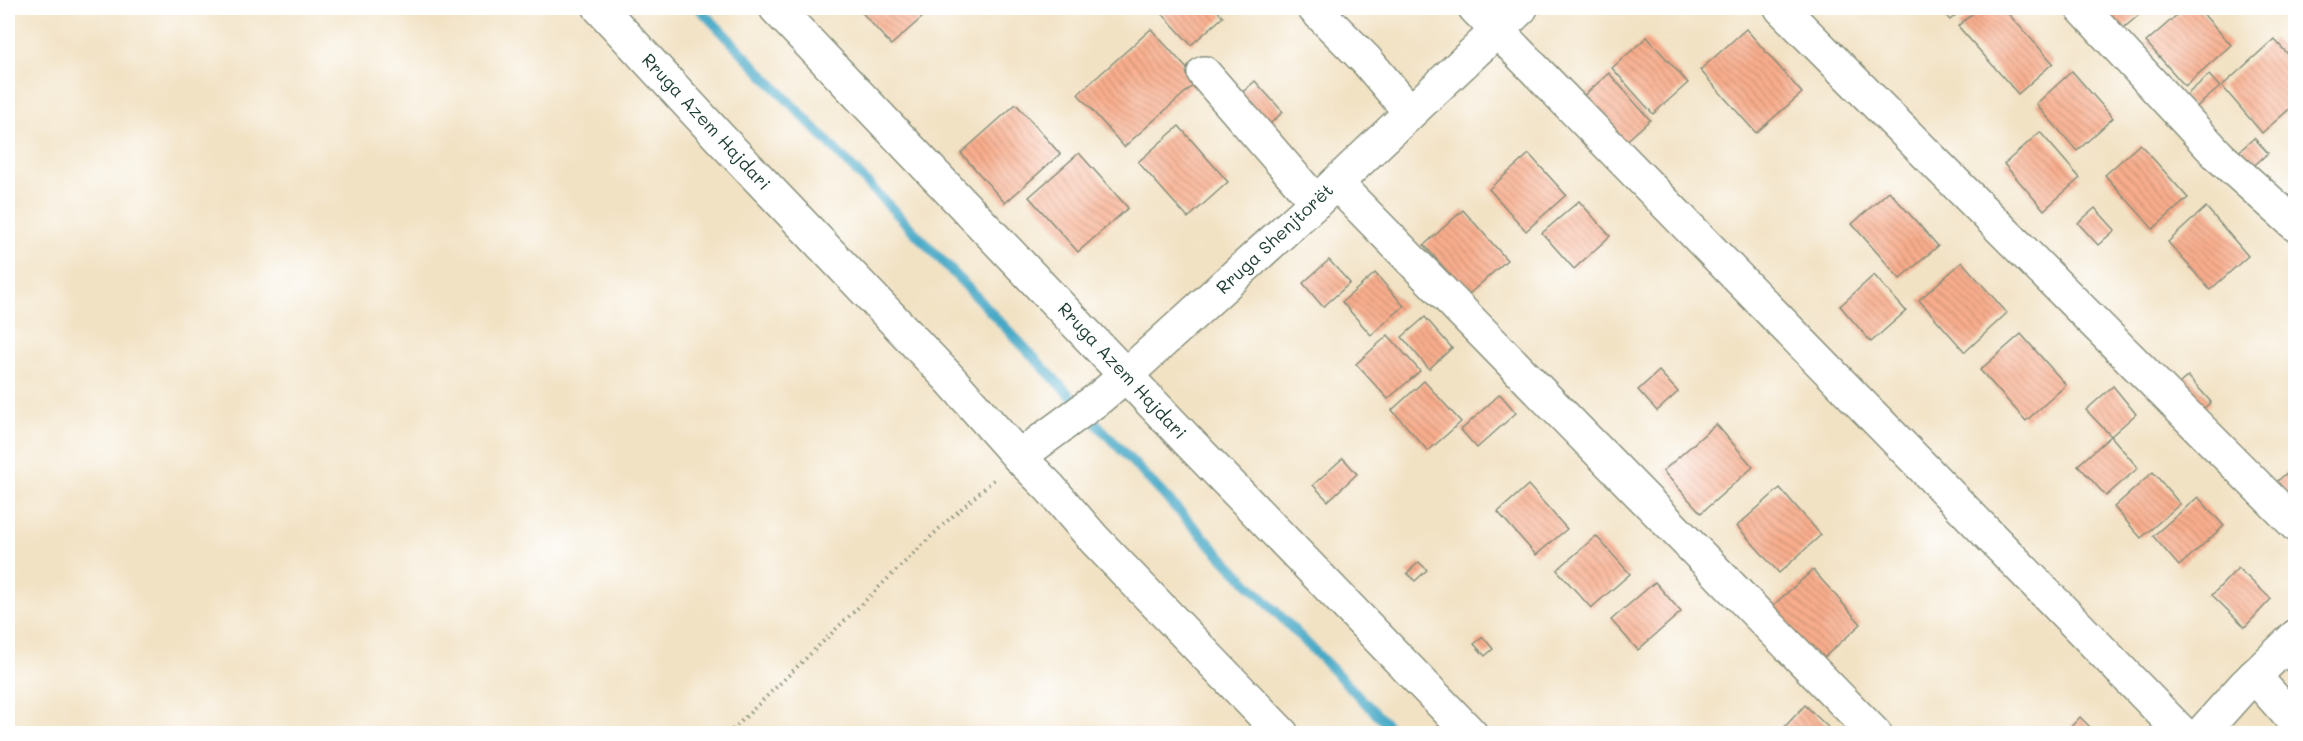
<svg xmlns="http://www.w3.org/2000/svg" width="2303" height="741" viewBox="0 0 2303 741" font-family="Mali,sans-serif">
	<defs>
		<pattern id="building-back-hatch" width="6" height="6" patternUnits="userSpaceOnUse" patternTransform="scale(1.5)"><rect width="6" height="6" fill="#f9ae8d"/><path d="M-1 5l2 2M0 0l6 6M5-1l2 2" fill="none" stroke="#c98f74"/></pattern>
	</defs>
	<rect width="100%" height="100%" fill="#fff"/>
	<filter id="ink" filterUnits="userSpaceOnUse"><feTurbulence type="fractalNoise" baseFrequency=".0167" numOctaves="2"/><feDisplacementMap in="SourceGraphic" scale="12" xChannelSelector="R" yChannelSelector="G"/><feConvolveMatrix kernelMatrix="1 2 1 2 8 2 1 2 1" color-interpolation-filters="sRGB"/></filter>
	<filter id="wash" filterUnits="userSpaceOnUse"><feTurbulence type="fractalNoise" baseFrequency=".008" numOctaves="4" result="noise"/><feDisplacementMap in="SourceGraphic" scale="24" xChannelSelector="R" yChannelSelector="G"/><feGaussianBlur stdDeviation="1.35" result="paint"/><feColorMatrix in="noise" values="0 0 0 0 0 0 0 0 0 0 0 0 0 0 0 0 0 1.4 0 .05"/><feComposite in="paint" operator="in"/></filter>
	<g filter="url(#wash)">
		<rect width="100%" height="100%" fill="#f2e2c4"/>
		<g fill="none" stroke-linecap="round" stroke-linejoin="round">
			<polyline stroke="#47a9c6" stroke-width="10" points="699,8 972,292 1228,563 1396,734"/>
		</g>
		<g id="blocks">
			<g fill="url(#building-back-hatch)">
				<polygon points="858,8 933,8 891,45"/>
				<polygon points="1157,8 1215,8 1223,17 1191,45"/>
				<polygon points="1939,8 1964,8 1950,20"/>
				<polygon points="1979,8 2003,8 2053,63 2018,94 1958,26"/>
				<polygon points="2099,8 2147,8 2120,31"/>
				<polygon points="2185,8 2198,8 2231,45 2185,86 2146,42"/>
				<polygon points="1151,29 1198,81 1124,147 1078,94"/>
				<polygon points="1746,29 1802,93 1756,133 1700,70"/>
				<polygon points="1647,37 1688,83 1653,114 1612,68"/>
				<polygon points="2274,39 2296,63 2296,103 2262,133 2222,86"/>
				<polygon points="2072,71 2113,118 2077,151 2036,104"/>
				<polygon points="1609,73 1650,120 1621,146 1580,99"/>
				<polygon points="2209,75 2220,87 2194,109 2184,97"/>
				<polygon points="1255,81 1283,112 1263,130 1235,99"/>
				<polygon points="1016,104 1060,154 1005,203 961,153"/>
				<polygon points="1179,126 1228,182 1188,218 1138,162"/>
				<polygon points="2040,132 2080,178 2044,210 2004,164"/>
				<polygon points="2254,138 2268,153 2247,172 2233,157"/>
				<polygon points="2140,144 2188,198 2153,229 2105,175"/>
				<polygon points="1079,153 1128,208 1078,252 1029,197"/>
				<polygon points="1529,154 1566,195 1526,231 1489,189"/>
				<polygon points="1889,191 1938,246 1900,279 1852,224"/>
				<polygon points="1579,201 1610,236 1574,269 1542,233"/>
				<polygon points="2206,207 2248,256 2210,290 2168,242"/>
				<polygon points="2095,208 2115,230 2098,245 2078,223"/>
				<polygon points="1463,210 1507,260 1468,295 1424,245"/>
				<polygon points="1329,260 1350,283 1323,307 1303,283"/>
				<polygon points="1962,262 2007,313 1965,352 1919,300"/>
				<polygon points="1375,273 1404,306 1371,335 1342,302"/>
				<polygon points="1874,275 1906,311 1871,342 1840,306"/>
				<polygon points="1425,317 1452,348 1429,369 1402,337"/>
				<polygon points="2021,334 2066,385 2026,421 1980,370"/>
				<polygon points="1388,335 1420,371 1388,399 1356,364"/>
				<polygon points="1659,371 1678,392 1657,411 1638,390"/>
				<polygon points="2188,376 2211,402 2195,416 2172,390"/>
				<polygon points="1424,381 1461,422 1428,451 1392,410"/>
				<polygon points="2113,386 2136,414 2111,436 2086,410"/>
				<polygon points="1500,394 1516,413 1477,448 1461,430"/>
				<polygon points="1716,424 1753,467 1701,513 1663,471"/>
				<polygon points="2111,436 2138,468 2106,496 2078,465"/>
				<polygon points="1343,458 1357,474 1328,501 1313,485"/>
				<polygon points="2296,465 2296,509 2274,484"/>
				<polygon points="2153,472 2180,504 2141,538 2114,507"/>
				<polygon points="1528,485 1567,529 1536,555 1498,512"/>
				<polygon points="1780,488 1821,535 1779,573 1737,526"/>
				<polygon points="2198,497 2224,526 2179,566 2153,536"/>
				<polygon points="1596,536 1630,574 1591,608 1557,570"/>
				<polygon points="1419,562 1427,570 1415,581 1407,573"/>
				<polygon points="2238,568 2271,599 2245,627 2212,595"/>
				<polygon points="1813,570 1861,624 1818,663 1770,608"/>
				<polygon points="1655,582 1681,612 1638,650 1611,620"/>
				<polygon points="1483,637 1493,649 1485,656 1474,644"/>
				<polygon points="1805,705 1835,734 1778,734"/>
				<polygon points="2080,717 2097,734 2064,734"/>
			</g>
		</g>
	</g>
	<g filter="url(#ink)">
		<use href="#blocks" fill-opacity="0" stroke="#88907c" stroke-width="1.5"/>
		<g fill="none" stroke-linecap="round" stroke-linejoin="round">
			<g stroke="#88907c" stroke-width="36">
				<g id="minor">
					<polyline points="600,8 720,138 949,378 1019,457 1050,488 1094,539 1282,734"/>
					<polyline points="776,8 1191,444 1471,734"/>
					<polyline points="1314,8 1366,60 1410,112"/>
					<polyline points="1475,8 2183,734"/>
					<polyline points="1781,8 2296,525"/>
					<polyline points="2082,8 2220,157 2296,225"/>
					<polyline points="1204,73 1316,202"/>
					<polyline points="1336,183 1875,734"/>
					<polyline points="1019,457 1099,398 1125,376 1316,202 1521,8"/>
					<polyline points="2254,676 2296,723"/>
					<polyline points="2201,734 2244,686 2296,636"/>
				</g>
			</g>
			<polyline stroke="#88907c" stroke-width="4" stroke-dasharray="1.5 4.5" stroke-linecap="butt" points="728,734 945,523 996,478"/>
			<use href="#minor" stroke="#fff" stroke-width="33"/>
		</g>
	</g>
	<g text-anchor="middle" stroke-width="5" stroke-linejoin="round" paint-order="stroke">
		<g font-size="18" fill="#1f3d34" stroke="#fff">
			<text transform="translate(706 122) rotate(47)" y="6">Rruga Azem Hajdari</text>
			<text transform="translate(1275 239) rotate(-43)" y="6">Rruga Shenjtorët</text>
			<text transform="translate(1122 371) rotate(47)" y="6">Rruga Azem Hajdari</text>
		</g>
	</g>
	<rect width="2303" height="741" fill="none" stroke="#fff" stroke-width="30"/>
</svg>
